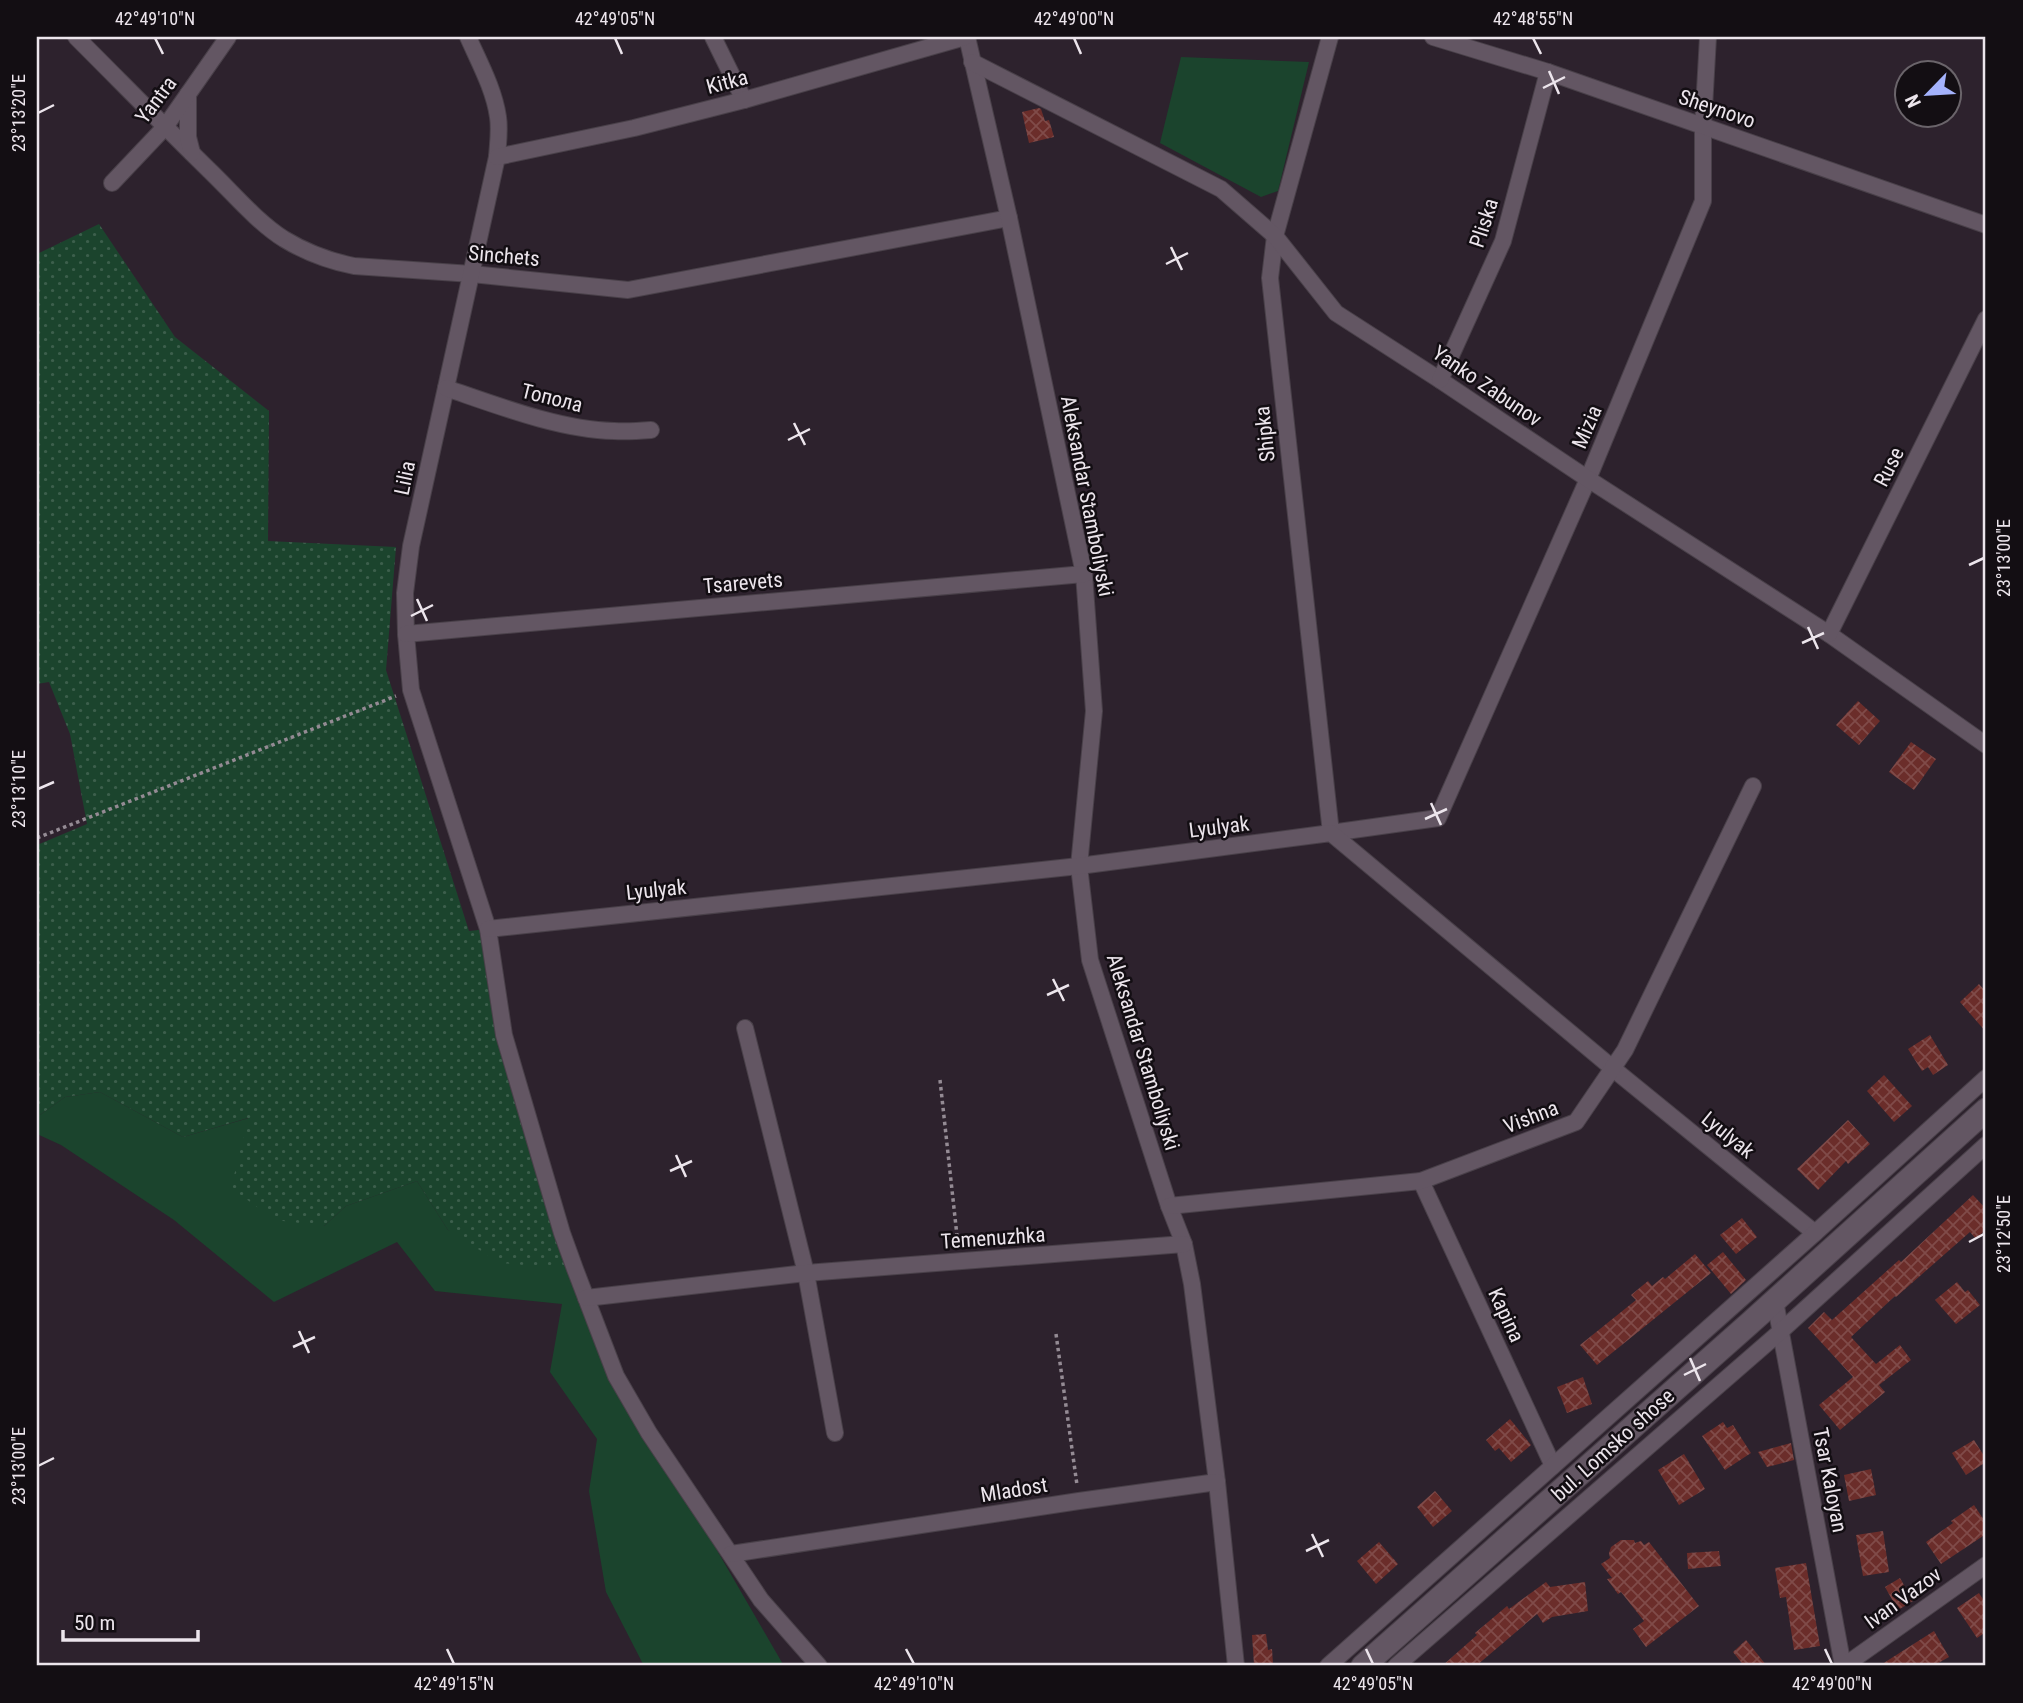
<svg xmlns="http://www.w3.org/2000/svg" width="2023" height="1703" viewBox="0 0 2023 1703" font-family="'Roboto Condensed',sans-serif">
	<defs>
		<pattern id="garden-dots" width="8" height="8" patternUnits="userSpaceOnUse" patternTransform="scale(1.75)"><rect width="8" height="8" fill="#1b442d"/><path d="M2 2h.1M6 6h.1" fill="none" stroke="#3c5f4c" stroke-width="1.8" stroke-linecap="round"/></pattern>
		<pattern id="building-cross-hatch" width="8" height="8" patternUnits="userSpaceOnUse" patternTransform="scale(1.75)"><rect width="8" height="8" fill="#6b2d2a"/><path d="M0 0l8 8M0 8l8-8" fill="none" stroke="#804b49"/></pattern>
	</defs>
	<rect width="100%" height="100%" fill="#2d222d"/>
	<g fill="#1b442d">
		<polygon points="1181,57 1309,62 1278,191 1261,197 1160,143"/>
		<polygon points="100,1092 183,1137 249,1118 324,1226 346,1206 417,1181 448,1230 575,1269 616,1376 784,1666 644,1666 606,1592 589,1491 597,1439 550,1372 562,1304 435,1291 397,1242 274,1302 174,1220 61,1145 37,1134 37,1117 65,1097"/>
	</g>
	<polygon fill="url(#garden-dots)" points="99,224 175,337 269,411 268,541 396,547 386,670 469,931 488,929 504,1035 575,1269 500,1263 448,1230 417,1181 346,1206 324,1226 275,1220 231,1188 248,1118 183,1137 100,1092 65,1097 37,1117 37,845 87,824 70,734 49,682 37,684 37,254"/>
	<g fill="url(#building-cross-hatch)">
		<polygon points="1039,108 1041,109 1045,121 1049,120 1054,137 1029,143 1022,112"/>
		<polygon points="1858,701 1880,721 1859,745 1836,725"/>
		<polygon points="1911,742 1936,759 1914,790 1889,772"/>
		<polygon points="1979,984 1986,992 1986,1032 1960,1002"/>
		<polygon points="1930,1035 1948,1065 1933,1075 1928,1067 1922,1071 1908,1049"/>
		<polygon points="1884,1075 1912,1106 1894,1122 1867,1091"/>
		<polygon points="1848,1120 1870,1144 1848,1164 1846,1161 1818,1190 1797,1169"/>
		<polygon points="1973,1195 1986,1209 1986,1229 1976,1239 1970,1232 1896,1297 1895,1296 1851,1337 1876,1364 1900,1345 1911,1360 1879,1385 1885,1392 1840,1430 1819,1405 1853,1377 1808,1328 1824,1312 1832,1320 1899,1260 1901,1262"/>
		<polygon points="1742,1218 1757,1237 1736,1254 1720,1235"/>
		<polygon points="1723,1252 1746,1280 1731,1294 1707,1265"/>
		<polygon points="1695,1254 1711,1273 1597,1365 1580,1345 1636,1300 1631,1295 1648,1281 1652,1286 1663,1277 1665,1279"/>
		<polygon points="1957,1282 1965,1292 1968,1290 1980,1305 1956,1324 1935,1300"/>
		<polygon points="1583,1377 1592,1404 1567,1413 1557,1387"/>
		<polygon points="1510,1419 1531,1445 1511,1462 1499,1448 1495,1451 1486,1440"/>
		<polygon points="1723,1422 1727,1428 1733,1425 1751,1453 1725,1470 1702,1436"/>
		<polygon points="1974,1440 1986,1459 1986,1462 1966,1475 1952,1453"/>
		<polygon points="1791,1443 1794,1460 1767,1467 1758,1452"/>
		<polygon points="1684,1454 1705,1489 1679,1505 1658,1470"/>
		<polygon points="1871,1469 1876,1495 1849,1501 1844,1475"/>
		<polygon points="1435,1491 1452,1511 1433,1527 1417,1507"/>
		<polygon points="1974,1505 1986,1523 1986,1534 1941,1564 1926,1542 1953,1523 1951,1521"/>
		<polygon points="1883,1531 1889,1572 1863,1576 1856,1535"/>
		<polygon points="1621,1540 1634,1540 1635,1543 1641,1541 1644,1545 1649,1542 1699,1606 1646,1647 1633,1629 1644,1621 1621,1592 1618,1594 1607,1579 1612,1578 1601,1564 1610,1558 1609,1553 1611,1547"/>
		<polygon points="1379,1542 1398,1564 1376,1584 1357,1561"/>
		<polygon points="1719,1551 1721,1566 1688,1569 1687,1553"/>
		<polygon points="1806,1563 1820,1646 1794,1650 1786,1597 1780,1598 1775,1568"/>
		<polygon points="1900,1578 1913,1601 1898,1610 1885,1587"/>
		<polygon points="1546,1582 1550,1587 1585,1582 1588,1611 1552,1617 1543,1623 1537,1614 1476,1666 1442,1666 1477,1635 1475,1633 1507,1606 1509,1609"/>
		<polygon points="1979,1593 1986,1604 1986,1632 1977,1638 1957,1608"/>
		<polygon points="1934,1631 1949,1657 1933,1666 1879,1666"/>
		<polygon points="1266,1634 1268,1650 1272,1649 1273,1664 1254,1665 1252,1635"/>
		<polygon points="1746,1640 1767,1666 1744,1666 1733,1652"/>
	</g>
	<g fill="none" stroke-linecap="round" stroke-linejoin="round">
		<g stroke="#494049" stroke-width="18">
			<g id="street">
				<path d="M76,37C120,81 164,126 209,170C233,193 256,221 284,239C307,253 329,261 354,266L472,274L628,290L1009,218"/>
				<path d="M468,37C479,62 494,89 498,117C500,130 498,143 497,157L411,546L405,593L406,634L411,690L488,929L504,1035L562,1233L575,1269L616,1376L649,1433L761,1600L819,1666"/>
				<polyline points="713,37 744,100"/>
				<polyline points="967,37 1009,218 1084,574 1094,711 1079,866 1090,960 1169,1206 1184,1244 1192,1284 1217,1482 1236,1666"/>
				<polyline points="1330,37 1275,236 1270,278 1331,833 1438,818 1588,479 1703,201 1703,126 1708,37"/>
				<polyline points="1433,37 1548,72 1986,225"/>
				<polyline points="972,62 1221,189 1275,236 1336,313 1440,380 1588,479 1829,634 1986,745"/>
				<polyline points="188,94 188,137 192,153"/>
				<polyline points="497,157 634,128 744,100 965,37"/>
				<polyline points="112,183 165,127 228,37"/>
				<polyline points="1440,380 1503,241 1548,72"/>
				<path d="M446,388C496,405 560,430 614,431C626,432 639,431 651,430"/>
				<polyline points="406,634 1084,574"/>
				<polyline points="1829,634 1986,319"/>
				<polyline points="488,929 1079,866 1331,833 1622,1076 1815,1233"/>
				<polyline points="745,1028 806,1273 835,1433"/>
				<polyline points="1421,1181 1553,1466"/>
				<polyline points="1169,1206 1421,1181 1576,1122 1625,1050 1753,786"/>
				<polyline points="586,1298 806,1273 1184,1244"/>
				<polyline points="1775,1301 1843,1666"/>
				<polyline points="731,1554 1079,1501 1217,1482"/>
				<polyline points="1328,1666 1815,1233 1986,1078"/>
				<polyline points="1396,1666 1781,1331 1986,1145"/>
				<polyline points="1844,1666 1986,1565"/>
			</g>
		</g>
		<g stroke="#494049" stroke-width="25">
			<polyline id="secondary" points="1363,1666 1750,1323 1986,1110"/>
		</g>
		<g stroke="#948b94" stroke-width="3.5" stroke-dasharray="3.5 3.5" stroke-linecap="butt">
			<polyline points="37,838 396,696"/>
			<polyline points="940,1080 958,1245"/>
			<polyline points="1056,1334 1077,1485"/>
			<polyline points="988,1666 994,1665"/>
		</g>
		<use href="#street" stroke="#635663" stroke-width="16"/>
		<use href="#secondary" stroke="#635663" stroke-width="23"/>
	</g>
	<path fill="none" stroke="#ece5ec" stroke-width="2.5" d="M155,38L163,54M615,38L622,54M1074,38L1081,54M1533,38L1541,54M1549,71L1559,94M1543,88L1565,77M38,113L54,105M1171,247L1182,270M1166,264L1188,253M794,423L805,445M788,440L810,429M1969,565L1984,558M417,599L427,621M411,616L433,605M1808,627L1818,649M1802,643L1824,633M38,789L54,782M1431,803L1441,825M1425,819L1447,809M1053,979L1064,1001M1047,995L1069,985M676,1155L686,1177M670,1171L692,1161M1969,1242L1984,1234M299,1331L309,1353M293,1347L315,1337M1690,1358L1700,1381M1684,1375L1706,1364M38,1466L54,1458M1312,1534L1323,1557M1306,1551L1329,1540M447,1649L454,1664M906,1649L914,1664M1366,1649L1373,1664M1825,1649L1832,1664"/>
	<g text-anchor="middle" stroke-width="5" stroke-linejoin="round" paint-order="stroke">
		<g font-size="21" fill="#ece5ec" stroke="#130e13">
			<text transform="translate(727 82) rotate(-15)" y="7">Kitka</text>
			<text transform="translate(156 100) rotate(-53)" y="7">Yantra</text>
			<text transform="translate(1717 109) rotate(19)" y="7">Sheynovo</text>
			<text transform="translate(1484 223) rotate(-72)" y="7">Pliska</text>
			<text transform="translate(504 256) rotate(5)" y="7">Sinchets</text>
			<text transform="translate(1487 386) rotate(34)" y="7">Yanko Zabunov</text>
			<text transform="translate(552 398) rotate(14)" y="7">Топола</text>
			<text transform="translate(1587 427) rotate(-67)" y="7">Mizia</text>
			<text transform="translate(1265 434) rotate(-96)" y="7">Shipka</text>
			<text transform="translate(1889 467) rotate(-63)" y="7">Ruse</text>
			<text transform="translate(405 478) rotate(-78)" y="7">Lilia</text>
			<text transform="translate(1087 496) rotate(79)" y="7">Aleksandar Stamboliyski</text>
			<text transform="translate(743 583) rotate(-5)" y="7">Tsarevets</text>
			<text transform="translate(1219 827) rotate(-7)" y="7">Lyulyak</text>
			<text transform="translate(656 890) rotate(-6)" y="7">Lyulyak</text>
			<text transform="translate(1143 1052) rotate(73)" y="7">Aleksandar Stamboliyski</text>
			<text transform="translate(1531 1117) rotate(-21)" y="7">Vishna</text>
			<text transform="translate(1728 1135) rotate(39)" y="7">Lyulyak</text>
			<text transform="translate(993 1238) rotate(-4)" y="7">Temenuzhka</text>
			<text transform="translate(1506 1315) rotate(65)" y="7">Kapina</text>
			<text transform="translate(1613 1445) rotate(-42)" y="7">bul. Lomsko shose</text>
			<text transform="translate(1830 1480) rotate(79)" y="7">Tsar Kaloyan</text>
			<text transform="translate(1014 1490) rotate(-9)" y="7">Mladost</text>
			<text transform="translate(1903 1598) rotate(-36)" y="7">Ivan Vazov</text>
		</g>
	</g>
	<rect width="2023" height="1703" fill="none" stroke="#130e13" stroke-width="77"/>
	<g transform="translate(1928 94) rotate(245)"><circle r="33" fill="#130e13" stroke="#6a646a" stroke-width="2"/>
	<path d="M0-5L12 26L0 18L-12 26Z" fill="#a4b2fc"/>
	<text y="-10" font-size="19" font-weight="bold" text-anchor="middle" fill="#ece5ec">N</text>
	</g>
	<path d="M63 1630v10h135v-10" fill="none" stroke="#ece5ec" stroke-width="3.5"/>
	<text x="74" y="1630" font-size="21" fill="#ece5ec" stroke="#130e13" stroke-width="5" paint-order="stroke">50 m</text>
	<rect x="38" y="38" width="1946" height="1626" fill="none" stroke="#ece5ec" stroke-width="2.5"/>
	<g font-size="18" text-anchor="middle" fill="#ece5ec">
		<text x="155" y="25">42°49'10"N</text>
		<text x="615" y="25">42°49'05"N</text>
		<text x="1074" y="25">42°49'00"N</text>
		<text x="1533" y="25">42°48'55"N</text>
		<text transform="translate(19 113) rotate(-90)" y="6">23°13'20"E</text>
		<text transform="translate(2004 558) rotate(-90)" y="6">23°13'00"E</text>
		<text transform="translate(19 789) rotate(-90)" y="6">23°13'10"E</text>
		<text transform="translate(2004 1234) rotate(-90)" y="6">23°12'50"E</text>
		<text transform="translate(19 1466) rotate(-90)" y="6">23°13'00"E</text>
		<text x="454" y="1690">42°49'15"N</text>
		<text x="914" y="1690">42°49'10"N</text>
		<text x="1373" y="1690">42°49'05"N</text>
		<text x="1832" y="1690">42°49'00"N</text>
	</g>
</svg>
